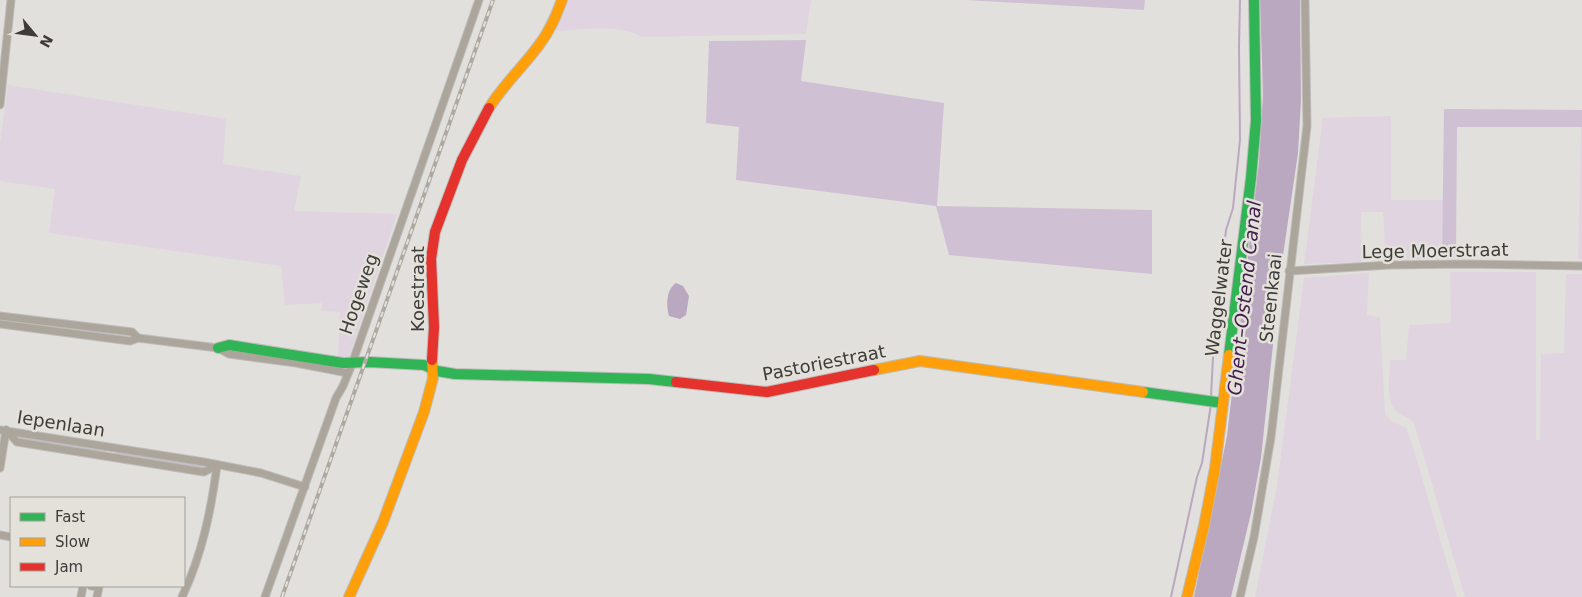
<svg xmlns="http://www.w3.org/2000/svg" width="1582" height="597" viewBox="0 0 1582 597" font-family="'DejaVu Sans',sans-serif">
	<rect width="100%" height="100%" fill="#e2e0dc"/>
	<g fill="#dfd4e0">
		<path d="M566,0H811L806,34L642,37C618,24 587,29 560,31L556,29Z"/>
		<polygon points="8,85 226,119 223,164 301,176 294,211 397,214 349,357 346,359 338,358 340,312 322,311 322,303 285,305 281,266 49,233 55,189 0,181 0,143"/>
		<polygon points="1391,116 1391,200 1443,200 1442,259 1386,261 1383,212 1361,212 1362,262 1304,264 1322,125 1322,118"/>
		<polygon points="1581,127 1582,127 1582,259 1578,259"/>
		<path d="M1450,272H1536V439L1540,441L1541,354L1564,353L1566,274H1582V597H1465L1414,423C1408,416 1398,415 1394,409C1386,396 1390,374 1390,360H1406L1409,325L1451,323Z"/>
		<polygon points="1369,273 1367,315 1380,317 1385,414 1391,421 1406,428 1413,447 1457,597 1255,597 1277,486 1304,278"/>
		<polygon points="71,326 73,328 96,332 99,330 130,335 131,337 128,339 125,337 102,333 100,335 68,330 68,327"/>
	</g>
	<g fill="#cfc0d3">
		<polygon points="965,0 1145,0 1144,10"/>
		<polygon points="806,40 801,81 944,103 937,206 1152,210 1152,274 949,255 936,206 736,180 739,127 706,123 709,41"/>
		<polygon points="1444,109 1582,110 1582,127 1457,127 1456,258 1442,259"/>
		<polygon points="18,435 107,449 107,451 106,453 19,440 17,438"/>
		<polygon points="116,451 206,465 206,467 205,469 116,455"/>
	</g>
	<g fill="#baa7c0">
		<polygon points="1260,0 1300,0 1301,100 1298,153 1281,269 1261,458 1251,513 1231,597 1194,597 1227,436 1259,162 1263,95"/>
		<path d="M676,283L683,286L689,296L686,315L680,319L669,316C666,305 666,290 676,283Z"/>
	</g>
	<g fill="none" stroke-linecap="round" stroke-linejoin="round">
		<g stroke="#baa7c0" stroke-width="2">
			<polyline points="1211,397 1214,337 1226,230 1233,208 1240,140 1239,47 1240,0"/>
			<polyline points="1171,597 1197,477 1202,463 1211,404"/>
		</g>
		<g stroke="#bdbcb9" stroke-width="9">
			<g id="street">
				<polyline points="0,105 11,0"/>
				<polyline points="1289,271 1390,265 1464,264 1582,266"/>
				<polyline points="0,316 132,332 138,338"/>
				<polyline points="0,324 130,341 138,338 218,348 229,354 296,363 348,373"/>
				<polyline points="0,430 204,462 261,473 305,487"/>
				<polyline points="6,430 17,442 204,472 217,465"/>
				<polyline points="0,468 6,430"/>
				<polyline points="0,535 11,537"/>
				<polyline points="91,586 99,587 97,597"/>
				<polyline points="81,597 83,586"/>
				<path d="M182,597C202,555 211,511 217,465"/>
				<polyline points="265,597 336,398 343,386 352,364 479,0"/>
				<polyline points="1240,597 1254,537 1271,437 1307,126 1305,0"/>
			</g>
		</g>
		<g stroke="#bdbcb9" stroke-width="12">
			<g id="fast">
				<polyline points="218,348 229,345 343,363 369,362 424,365 437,371 455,374 649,379 676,382"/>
				<polyline points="1229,355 1251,178 1256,121 1254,0"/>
				<polyline points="1143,392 1223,403"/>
			</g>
		</g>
		<g stroke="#bdbcb9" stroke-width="12">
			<g id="slow">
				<path d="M489,108C503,85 523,67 539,45C550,31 556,16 562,0"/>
				<polyline points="874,370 920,361 1143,392"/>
				<polyline points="349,597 383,522 424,412 433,378 432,360"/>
				<polyline points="1187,597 1204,526 1215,468 1229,355"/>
			</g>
		</g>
		<g stroke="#bdbcb9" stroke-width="12">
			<g id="jam">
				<polyline points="432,360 434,327 431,259 435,232 462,160 489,108"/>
				<polyline points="676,382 767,392 874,370"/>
			</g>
		</g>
		<use href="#street" stroke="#aba59b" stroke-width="7"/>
		<use href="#fast" stroke="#30b455" stroke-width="10"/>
		<use href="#slow" stroke="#ff9f0a" stroke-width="10"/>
		<use href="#jam" stroke="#e5322d" stroke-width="10"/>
		<g stroke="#aca9a2" stroke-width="4">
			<polyline id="rail" points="282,597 493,0"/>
		</g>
		<use href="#rail" stroke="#e4e1da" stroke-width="2" stroke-dasharray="5.5" stroke-linecap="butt"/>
	</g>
	<g text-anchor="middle" stroke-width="5" stroke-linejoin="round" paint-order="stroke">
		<g font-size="18" fill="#3d3c3a" stroke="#e4e1da">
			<text transform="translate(1435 251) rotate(-1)" y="6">Lege Moerstraat</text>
			<text transform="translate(418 289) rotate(-90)" y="6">Koestraat</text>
			<text transform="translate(359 294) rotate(-71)" y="6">Hogeweg</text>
			<text transform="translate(1219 298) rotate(-83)" y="6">Waggelwater</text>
			<text transform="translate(1271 298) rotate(-84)" y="6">Steenkaai</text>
			<text transform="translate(824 363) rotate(-11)" y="6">Pastoriestraat</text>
			<text transform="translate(61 424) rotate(9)" y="6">Iepenlaan</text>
		</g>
		<g font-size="19" font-style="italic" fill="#401d4d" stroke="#e4e1da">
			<text transform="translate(1244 298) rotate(-84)" y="7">Ghent–Ostend Canal</text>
		</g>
	</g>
	<rect x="10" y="497" width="175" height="90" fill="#e4e1da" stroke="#a19f9a"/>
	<rect x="20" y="513" width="25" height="8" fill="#30b455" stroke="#a19f9a"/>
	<text x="55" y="522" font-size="15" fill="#3d3c3a">Fast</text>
	<rect x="20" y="538" width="25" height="8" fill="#ff9f0a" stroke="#a19f9a"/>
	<text x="55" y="547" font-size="15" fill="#3d3c3a">Slow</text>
	<rect x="20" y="563" width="25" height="8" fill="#e5322d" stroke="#a19f9a"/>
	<text x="55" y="572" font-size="15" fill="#3d3c3a">Jam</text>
	<g transform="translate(35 35) rotate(119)" stroke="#e4e1da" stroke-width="4" paint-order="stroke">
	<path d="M0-4L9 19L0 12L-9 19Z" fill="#3d3c3a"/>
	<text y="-8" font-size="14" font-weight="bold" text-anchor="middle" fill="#3d3c3a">N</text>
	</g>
</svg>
